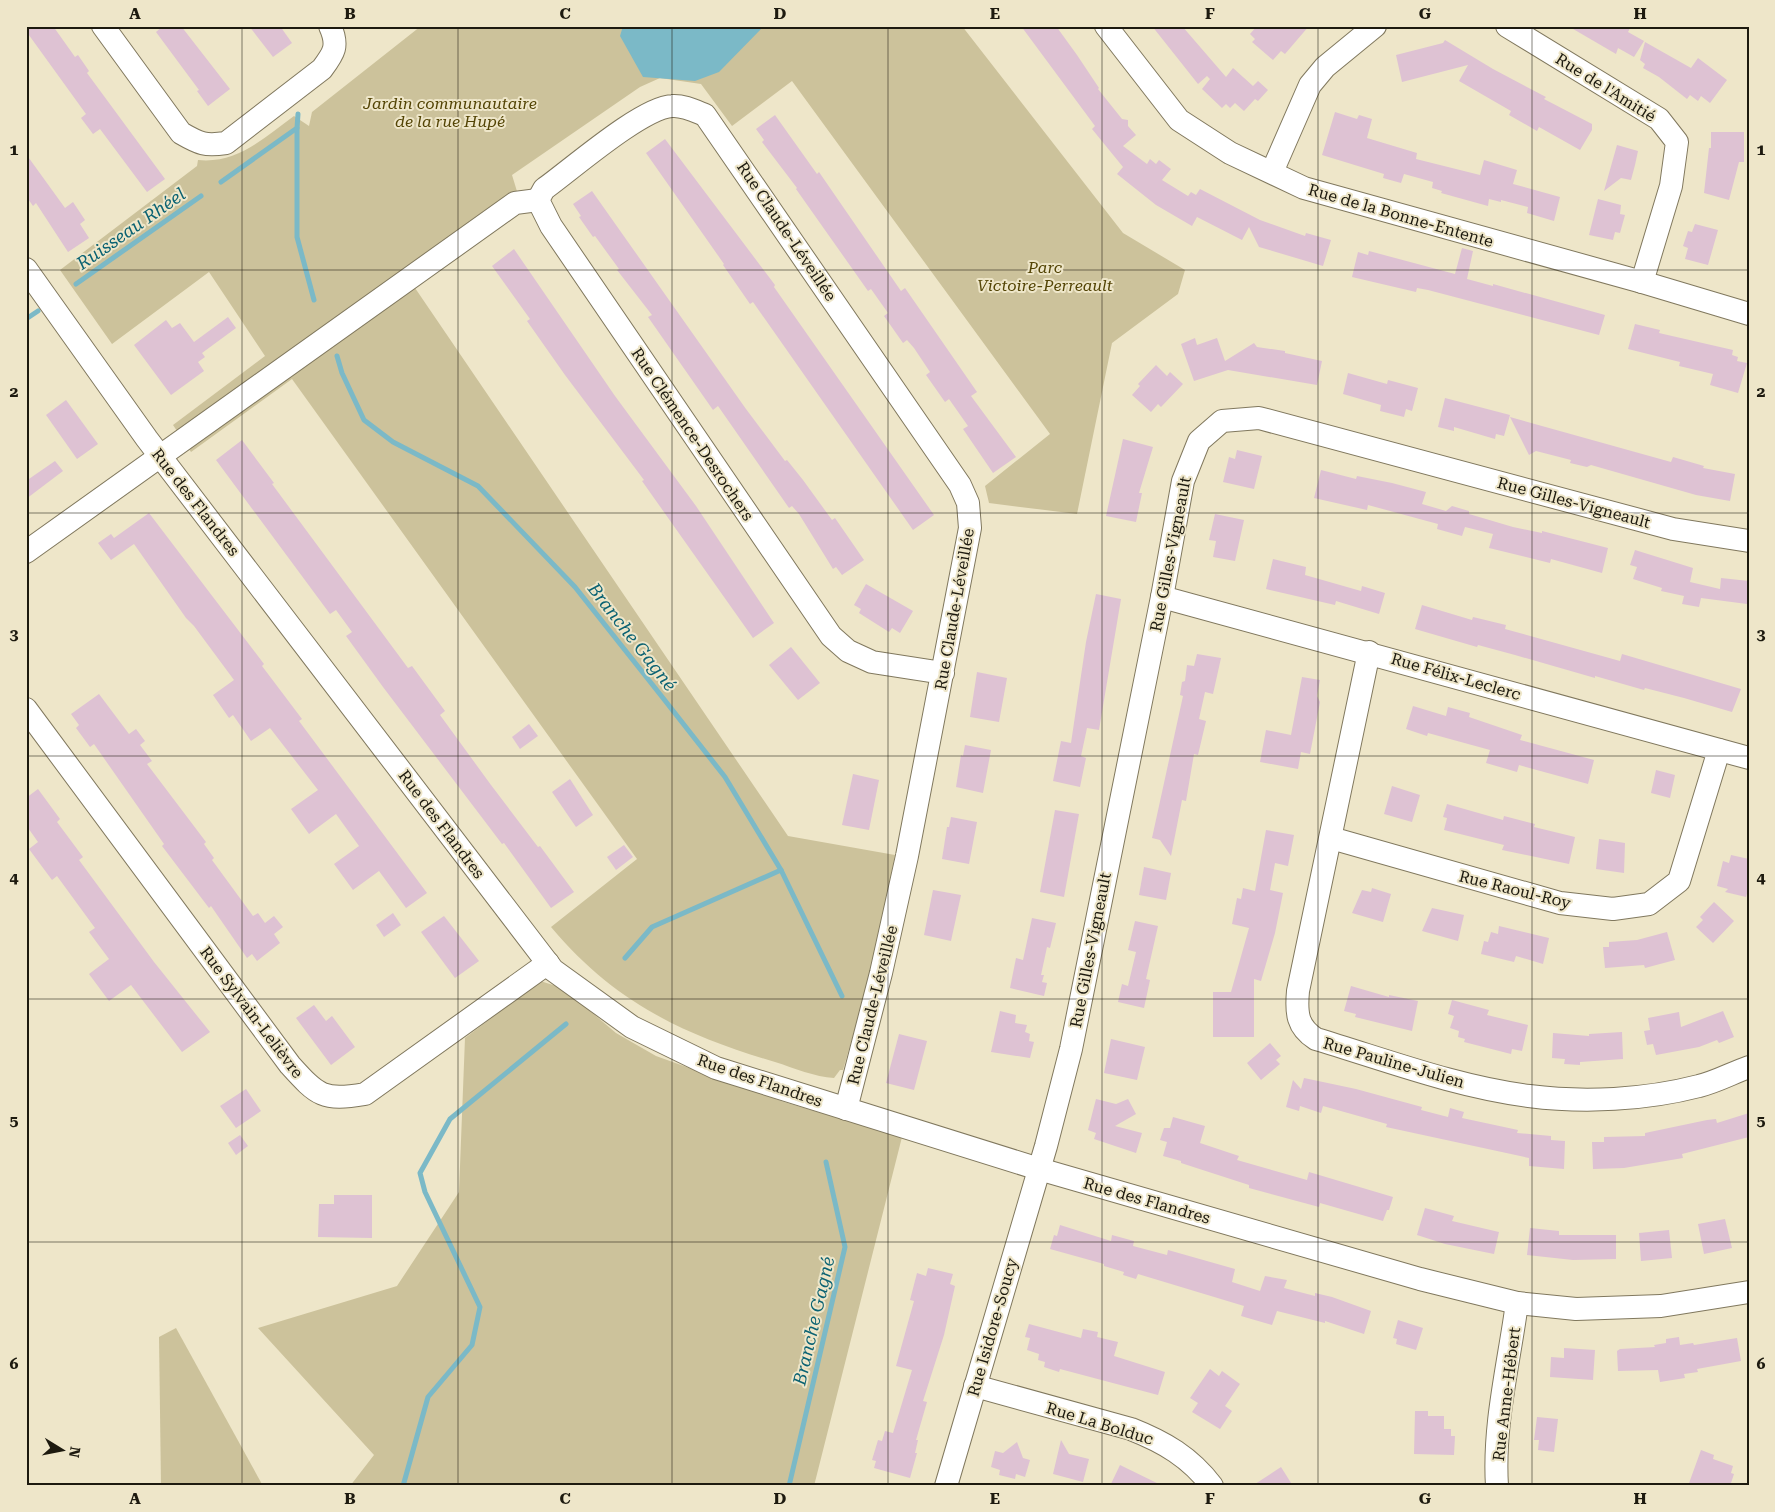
<svg xmlns="http://www.w3.org/2000/svg" width="1775" height="1512" viewBox="0 0 1775 1512" font-family="'Roboto Serif',serif">
	<rect width="100%" height="100%" fill="#eee6c9"/>
	<g fill="#ccc29b">
		<path d="M421,26H962L1123,233L1185,270L1178,294L1112,343L1077,514L989,503L985,486L1050,434L792,81L732,126L701,84L660,78L640,87L512,175L523,211L413,285L788,836L895,855L872,969L843,1070H840L834,1078C815,1077 794,1068 775,1062C683,1035 614,1002 551,927L637,859L292,379L191,452L173,425L265,356L209,272L112,344L60,270L197,166L198,160C237,164 264,138 294,116L309,126L312,112Z"/>
		<polygon points="540,981 563,988 616,1033 656,1056 784,1102 902,1137 814,1486 350,1486 374,1455 258,1328 397,1286 459,1192 465,1038"/>
		<polygon points="176,1328 263,1486 161,1486 159,1337"/>
	</g>
	<polygon fill="#7bb9c7" points="623,26 764,26 719,72 695,81 643,77 620,36"/>
	<g fill="none" stroke-linecap="round" stroke-linejoin="round">
		<g stroke="#7bb9c7" stroke-width="5">
			<polyline points="297,128 297,237 314,300"/>
			<polyline points="221,182 297,128 298,114"/>
			<polyline points="76,284 201,196"/>
			<polyline points="26,319 38,311"/>
			<polyline points="337,356 342,373 364,420 393,442 478,486 575,587 663,698 725,777 781,870 842,996"/>
			<polyline points="625,958 652,927 781,870"/>
			<polyline points="403,1486 428,1397 472,1345 480,1307 425,1192 420,1173 450,1119 566,1024"/>
			<polyline points="789,1486 845,1247 826,1162"/>
		</g>
	</g>
	<g fill="#dec2d3">
		<polygon points="26,26 53,26 75,57 78,55 89,71 87,73 165,179 147,192 100,129 93,134 81,118 86,114 26,31"/>
		<polygon points="163,26 181,26 230,89 208,106 197,91 199,90 156,32"/>
		<polygon points="249,26 280,26 292,43 273,57"/>
		<polygon points="1021,26 1056,26 1077,55 1099,88 1098,89 1122,119 1128,120 1128,126 1136,135 1123,146 1147,164 1150,159 1156,164 1159,160 1171,169 1162,180 1188,196 1191,192 1196,195 1200,189 1260,220 1305,236 1306,233 1331,240 1323,266 1259,247 1249,227 1242,240 1197,217 1192,226 1156,205 1117,174 1123,167 1092,129 1095,126"/>
		<polygon points="1152,26 1182,26 1226,77 1233,68 1253,86 1258,81 1268,90 1258,101 1255,99 1244,111 1235,103 1230,108 1226,104 1222,108 1202,89 1210,79 1207,76 1198,84"/>
		<polygon points="1257,26 1309,26 1285,54 1281,51 1273,60 1252,42 1255,39 1250,34"/>
		<polygon points="1568,26 1631,26 1628,32 1644,41 1634,57 1618,48 1616,54"/>
		<polygon points="1445,40 1493,69 1546,97 1544,99 1592,124 1592,130 1580,150 1539,127 1537,131 1509,115 1511,111 1459,81 1468,65 1402,82 1396,55 1443,43"/>
		<polygon points="1645,42 1691,68 1698,58 1727,80 1710,103 1701,96 1698,101 1690,95 1687,99 1659,77 1643,68 1645,64 1640,60"/>
		<polygon points="1335,112 1357,119 1359,115 1372,119 1367,138 1417,153 1416,159 1480,175 1484,160 1517,170 1513,184 1560,197 1554,221 1527,213 1528,207 1501,200 1501,202 1489,199 1488,206 1441,193 1442,191 1432,188 1433,182 1404,174 1401,183 1383,178 1384,174 1322,155"/>
		<polygon points="775,115 817,174 819,172 901,291 905,288 977,392 971,396 1016,457 993,473 963,429 968,426 949,399 945,402 926,375 930,372 914,348 907,340 903,343 884,316 888,313 871,289 868,291 796,189 797,188 762,142 764,140 756,129"/>
		<polygon points="1711,132 1744,132 1744,162 1739,162 1729,200 1704,193 1709,148 1711,148"/>
		<polygon points="665,139 775,285 774,287 934,515 913,530 753,302 750,304 723,265 724,264 646,153"/>
		<polygon points="1617,145 1638,151 1635,165 1631,180 1621,178 1604,191"/>
		<polygon points="26,154 65,208 73,202 85,220 80,224 89,238 68,252 36,203 33,206 26,196"/>
		<polygon points="592,191 746,409 785,461 787,460 803,480 832,520 835,518 864,560 842,575 836,567 833,569 799,514 792,506 789,508 718,406 713,410 648,317 652,315 617,270 619,269 595,236 593,237 579,217 581,216 573,204"/>
		<polygon points="1598,199 1621,205 1620,214 1625,215 1620,233 1615,232 1613,240 1589,235"/>
		<polygon points="1695,224 1718,230 1708,265 1685,259 1688,248 1683,246 1688,231 1692,232"/>
		<polygon points="1462,248 1473,251 1467,279 1493,286 1493,284 1605,315 1599,335 1428,290 1417,288 1416,292 1352,277 1358,252 1368,255 1369,251 1455,274"/>
		<polygon points="514,249 615,396 696,506 774,623 753,638 642,481 644,480 565,375 527,321 530,319 492,266"/>
		<polygon points="228,317 236,328 202,353 205,357 198,362 204,371 171,395 134,345 166,320 172,328 180,323 194,342"/>
		<polygon points="1635,324 1660,330 1659,333 1733,350 1732,355 1738,357 1737,361 1747,363 1738,393 1710,385 1713,374 1679,366 1680,362 1628,349"/>
		<polygon points="1195,338 1197,345 1217,338 1225,361 1254,343 1257,347 1285,351 1285,353 1322,361 1317,385 1228,370 1194,381 1181,344"/>
		<polygon points="1156,365 1167,376 1170,372 1183,384 1161,407 1158,404 1151,412 1132,395 1140,386 1138,384"/>
		<polygon points="1348,373 1387,384 1388,380 1418,388 1412,411 1406,409 1404,417 1380,411 1381,405 1343,394"/>
		<polygon points="1445,398 1510,415 1504,436 1496,434 1495,439 1454,427 1454,431 1438,427"/>
		<polygon points="66,400 98,444 77,459 46,415"/>
		<polygon points="1510,417 1671,462 1673,457 1704,466 1703,468 1735,474 1730,501 1696,495 1591,465 1587,467 1570,463 1571,460 1536,451 1529,455"/>
		<polygon points="1123,439 1153,447 1139,493 1142,493 1136,522 1106,516"/>
		<polygon points="242,440 274,483 272,484 408,668 412,666 445,711 440,715 491,785 538,847 540,846 574,892 551,908 504,843 502,844 383,687 346,636 352,632 336,610 330,614 216,460"/>
		<polygon points="1237,450 1262,456 1254,489 1223,482 1229,457 1235,459"/>
		<polygon points="55,461 63,471 26,499 26,481"/>
		<polygon points="1321,470 1356,479 1357,476 1392,483 1426,492 1422,504 1446,511 1452,506 1469,511 1469,514 1513,527 1542,533 1542,531 1608,548 1602,573 1551,559 1550,563 1489,548 1493,534 1465,527 1462,536 1437,529 1438,524 1368,505 1367,510 1314,498"/>
		<polygon points="149,513 264,664 262,666 302,719 299,721 427,893 406,908 379,871 353,890 334,864 359,846 336,814 309,834 291,809 318,790 270,728 251,741 233,715 229,718 213,695 234,680 194,626 186,618 134,544 111,560 98,543 111,534 114,538"/>
		<polygon points="1215,514 1244,520 1235,561 1213,557 1216,541 1209,540"/>
		<polygon points="1635,550 1693,568 1690,582 1720,589 1721,578 1749,581 1747,604 1701,598 1699,607 1682,604 1684,596 1661,591 1662,588 1633,579 1637,567 1630,565"/>
		<polygon points="1273,559 1306,567 1305,575 1361,591 1362,586 1385,593 1379,614 1336,601 1335,605 1266,589"/>
		<polygon points="866,584 913,611 900,633 892,628 889,632 859,613 861,609 854,605"/>
		<polygon points="1096,594 1121,599 1099,730 1087,728 1081,756 1086,758 1080,787 1053,781 1061,741 1071,743 1086,642"/>
		<polygon points="1422,605 1472,620 1473,617 1506,625 1505,629 1620,661 1622,654 1741,689 1732,712 1684,698 1645,688 1644,690 1595,676 1595,678 1515,655 1478,645 1477,647 1415,629"/>
		<polygon points="791,647 820,683 798,700 769,665"/>
		<polygon points="1197,654 1221,658 1213,694 1205,692 1199,719 1206,721 1198,755 1194,754 1186,801 1182,800 1171,856 1160,840 1152,838 1183,696 1180,695 1182,682 1185,681 1187,665 1194,666"/>
		<polygon points="977,672 1007,678 999,722 970,717"/>
		<polygon points="1302,677 1320,680 1317,696 1320,702 1310,754 1301,752 1298,769 1260,762 1266,730 1291,735"/>
		<polygon points="99,694 129,734 136,729 145,741 140,745 152,761 147,764 206,842 204,844 214,858 212,860 253,916 258,913 265,923 274,916 283,927 274,934 280,943 257,961 252,954 247,958 211,906 209,908 162,846 164,844 94,744 90,747 76,728 79,725 71,714"/>
		<polygon points="1413,706 1446,716 1448,707 1470,713 1469,717 1522,735 1520,740 1594,760 1588,784 1519,765 1517,772 1486,763 1490,750 1428,733 1427,736 1406,729"/>
		<polygon points="529,724 538,736 520,749 512,737"/>
		<polygon points="965,745 991,750 983,793 956,787 961,755 963,756"/>
		<polygon points="1656,770 1675,775 1670,798 1651,793"/>
		<polygon points="853,774 879,780 869,830 842,825"/>
		<polygon points="570,779 593,815 576,827 552,792"/>
		<polygon points="1392,786 1420,795 1412,822 1384,814"/>
		<polygon points="38,789 60,819 57,822 83,857 79,860 154,962 210,1032 182,1052 131,985 109,1001 89,974 109,959 89,932 95,928 57,876 52,880 29,849 38,842 26,825 26,798"/>
		<polygon points="1447,804 1503,820 1504,816 1535,824 1534,827 1575,837 1569,864 1502,850 1504,845 1444,830 1447,818 1443,817"/>
		<polygon points="1055,810 1079,814 1064,897 1040,892"/>
		<polygon points="951,817 977,822 969,864 942,859 947,827 949,827"/>
		<polygon points="1266,830 1294,835 1288,866 1275,863 1270,890 1283,893 1275,933 1261,981 1254,979 1254,1037 1213,1037 1213,992 1231,992 1249,928 1232,924 1237,898 1241,899 1243,888 1255,891"/>
		<polygon points="1599,839 1625,843 1624,873 1596,869"/>
		<polygon points="624,845 633,857 616,870 607,857"/>
		<polygon points="1731,855 1749,859 1749,887 1746,897 1725,892 1728,889 1717,886 1723,861 1729,863"/>
		<polygon points="1144,867 1171,873 1166,900 1139,895"/>
		<polygon points="1372,888 1391,894 1383,922 1352,913 1362,890 1371,892"/>
		<polygon points="933,890 961,895 951,941 924,935"/>
		<polygon points="1714,902 1734,921 1713,943 1696,927 1703,920 1700,917"/>
		<polygon points="1432,908 1464,915 1458,941 1422,931"/>
		<polygon points="393,913 401,925 384,937 376,925"/>
		<polygon points="444,916 479,961 455,978 421,932"/>
		<polygon points="1032,918 1056,923 1050,948 1047,947 1041,975 1044,975 1042,982 1047,983 1044,996 1010,988 1016,958 1023,960"/>
		<polygon points="1135,921 1158,926 1146,979 1150,980 1144,1008 1118,1002 1122,984 1128,986 1136,952 1128,950"/>
		<polygon points="1499,926 1549,938 1543,964 1516,956 1514,962 1481,954 1484,941 1488,942 1491,932 1498,934"/>
		<polygon points="1667,932 1675,960 1645,968 1644,965 1605,968 1603,947 1609,947 1609,942 1637,940"/>
		<polygon points="1351,986 1389,997 1389,995 1418,1001 1412,1031 1355,1017 1356,1014 1344,1011"/>
		<polygon points="1452,1000 1489,1010 1487,1015 1528,1025 1522,1051 1512,1049 1511,1054 1464,1042 1465,1039 1458,1037 1459,1031 1450,1028 1454,1016 1448,1014"/>
		<polygon points="314,1005 326,1021 332,1016 355,1047 331,1065 296,1018"/>
		<polygon points="1000,1011 1016,1015 1015,1023 1027,1025 1025,1032 1030,1034 1029,1041 1034,1042 1030,1058 991,1052"/>
		<polygon points="1723,1011 1734,1037 1719,1043 1717,1040 1699,1047 1656,1055 1653,1044 1647,1045 1644,1031 1650,1030 1648,1018 1679,1012 1681,1027"/>
		<polygon points="1622,1032 1623,1059 1580,1062 1580,1065 1564,1064 1565,1059 1552,1058 1553,1033 1589,1036 1589,1034"/>
		<polygon points="899,1034 927,1041 914,1090 886,1083"/>
		<polygon points="1111,1039 1145,1047 1137,1080 1104,1073"/>
		<polygon points="1270,1043 1281,1056 1276,1060 1280,1064 1261,1080 1247,1063"/>
		<polygon points="1304,1078 1356,1089 1422,1107 1421,1110 1448,1117 1450,1108 1464,1112 1462,1118 1518,1130 1517,1133 1551,1136 1551,1140 1565,1141 1564,1169 1529,1166 1529,1158 1386,1127 1387,1124 1323,1106 1321,1113 1300,1106 1299,1111 1286,1107 1293,1080 1301,1089"/>
		<polygon points="246,1089 261,1111 236,1128 220,1106"/>
		<polygon points="1096,1099 1116,1104 1128,1099 1136,1114 1115,1126 1142,1133 1136,1153 1094,1139 1096,1133 1088,1130"/>
		<polygon points="1749,1113 1749,1137 1682,1154 1683,1158 1624,1168 1593,1169 1592,1142 1604,1142 1604,1137 1645,1136 1645,1133 1707,1120 1716,1119 1717,1123"/>
		<polygon points="1173,1117 1205,1126 1200,1143 1239,1156 1237,1160 1307,1180 1309,1172 1393,1197 1389,1210 1387,1210 1383,1221 1320,1203 1319,1207 1249,1188 1249,1185 1181,1163 1181,1161 1163,1156 1167,1142 1160,1140 1164,1128 1170,1128"/>
		<polygon points="240,1135 248,1146 236,1155 228,1143"/>
		<polygon points="334,1195 372,1195 372,1238 318,1237 319,1204 334,1204"/>
		<polygon points="1425,1208 1454,1216 1452,1221 1499,1232 1494,1254 1445,1244 1417,1235"/>
		<polygon points="1725,1219 1732,1248 1704,1254 1698,1224"/>
		<polygon points="1060,1225 1111,1241 1112,1235 1134,1241 1133,1246 1167,1255 1168,1250 1235,1269 1232,1282 1260,1291 1265,1276 1287,1280 1284,1288 1315,1296 1315,1293 1332,1297 1371,1311 1364,1334 1325,1321 1325,1323 1277,1311 1272,1325 1241,1316 1244,1306 1138,1274 1136,1279 1123,1275 1124,1272 1104,1266 1104,1264 1050,1249 1054,1235 1057,1236"/>
		<polygon points="1530,1228 1559,1231 1559,1235 1616,1235 1616,1259 1573,1260 1527,1255"/>
		<polygon points="1669,1230 1672,1258 1641,1261 1639,1233"/>
		<polygon points="928,1268 953,1274 950,1284 955,1286 944,1335 923,1401 927,1402 916,1440 918,1440 915,1453 917,1453 910,1478 874,1468 876,1461 872,1460 878,1440 882,1441 885,1431 893,1433 912,1370 896,1366 914,1301 910,1300 917,1273 926,1276"/>
		<polygon points="1398,1320 1423,1328 1416,1350 1396,1344 1397,1339 1393,1338"/>
		<polygon points="1029,1324 1081,1338 1083,1329 1098,1332 1097,1337 1118,1342 1114,1356 1165,1372 1158,1395 1060,1369 1059,1372 1044,1367 1045,1362 1038,1360 1039,1354 1027,1350 1030,1338 1025,1337"/>
		<polygon points="1679,1337 1680,1345 1693,1343 1694,1345 1737,1338 1741,1361 1697,1369 1698,1372 1684,1374 1685,1378 1660,1382 1658,1370 1618,1371 1617,1351 1620,1349 1655,1347 1654,1345 1666,1343 1666,1339"/>
		<polygon points="1564,1348 1595,1350 1593,1380 1550,1377 1551,1357 1564,1358"/>
		<polygon points="1210,1369 1219,1376 1222,1371 1240,1384 1225,1406 1232,1411 1220,1429 1192,1412 1198,1403 1190,1398"/>
		<polygon points="1415,1411 1428,1411 1428,1416 1444,1416 1444,1429 1451,1429 1451,1436 1455,1436 1454,1455 1414,1454"/>
		<polygon points="1537,1417 1558,1419 1554,1452 1538,1450 1539,1440 1534,1440"/>
		<polygon points="1061,1440 1069,1454 1089,1459 1083,1482 1053,1474"/>
		<polygon points="1017,1442 1023,1458 1030,1460 1025,1477 1016,1474 1015,1479 999,1475 1000,1470 991,1467 995,1451 1003,1453"/>
		<polygon points="1701,1450 1714,1455 1713,1459 1733,1466 1731,1473 1734,1474 1730,1486 1688,1486"/>
		<polygon points="1120,1465 1163,1486 1110,1486"/>
		<polygon points="1281,1467 1293,1486 1252,1486"/>
	</g>
	<g fill="none" stroke-linecap="round" stroke-linejoin="round">
		<g stroke="#80785e" stroke-width="24">
			<g id="minor">
				<path d="M103,26L181,133C200,144 205,146 226,143L322,69C334,53 339,46 330,26"/>
				<polyline points="1106,26 1179,120 1230,153 1304,188 1642,282 1749,314"/>
				<polyline points="1507,26 1659,119 1677,142 1671,186 1642,282"/>
				<polyline points="1272,172 1310,85 1325,67 1375,26"/>
				<polyline points="26,269 147,439 553,970 632,1027 716,1068 1039,1169 1420,1279 1517,1303 1576,1309 1661,1306 1749,1292"/>
				<polyline points="26,552 515,203 538,200"/>
				<polyline points="1162,597 1749,758"/>
				<path d="M1369,652L1298,991C1296,1013 1297,1027 1316,1039C1386,1060 1457,1087 1529,1096C1584,1103 1645,1100 1699,1086C1716,1082 1732,1073 1749,1067"/>
				<path d="M26,709L290,1065C318,1096 323,1101 365,1094L548,963"/>
				<polyline points="1331,838 1560,903 1613,909 1649,904 1679,881 1719,750"/>
				<path d="M846,1109L881,973L907,856L970,528L968,503L960,485L705,115C695,111 683,105 672,106C641,108 572,169 544,189L538,200L551,226L831,636L848,651L872,662L943,673"/>
				<path d="M975,1386L1131,1429C1164,1442 1190,1457 1212,1486"/>
				<polyline points="946,1486 1046,1146 1071,1049 1162,597 1183,481 1199,441 1222,421 1259,418 1673,529 1749,541"/>
				<path d="M1497,1486C1493,1425 1509,1363 1517,1303"/>
			</g>
		</g>
		<use href="#minor" stroke="#fff" stroke-width="22"/>
	</g>
	<path fill="none" stroke="#1d1a0f" stroke-width="1" stroke-opacity="0.55" d="M242,26V1486M458,26V1486M672,26V1486M888,26V1486M1102,26V1486M1318,26V1486M1532,26V1486M26,270H1749M26,513H1749M26,756H1749M26,999H1749M26,1242H1749"/>
	<g text-anchor="middle" stroke-width="4" stroke-linejoin="round" paint-order="stroke">
		<g font-size="16" fill="#1d1a0f" stroke="#eee6c9">
			<text transform="translate(1606 87) rotate(32)" y="6">Rue de l'Amitié</text>
			<text transform="translate(1401 215) rotate(16)" y="6">Rue de la Bonne-Entente</text>
			<text transform="translate(787 231) rotate(56)" y="6">Rue Claude-Léveillée</text>
			<text transform="translate(693 434) rotate(56)" y="6">Rue Clémence-Desrochers</text>
			<text transform="translate(196 502) rotate(52)" y="6">Rue des Flandres</text>
			<text transform="translate(1574 502) rotate(15)" y="6">Rue Gilles-Vigneault</text>
			<text transform="translate(1170 554) rotate(-79)" y="6">Rue Gilles-Vigneault</text>
			<text transform="translate(954 609) rotate(-80)" y="6">Rue Claude-Léveillée</text>
			<text transform="translate(1456 676) rotate(16)" y="6">Rue Félix-Leclerc</text>
			<text transform="translate(442 824) rotate(53)" y="6">Rue des Flandres</text>
			<text transform="translate(1515 889) rotate(14)" y="6">Rue Raoul-Roy</text>
			<text transform="translate(1090 950) rotate(-79)" y="6">Rue Gilles-Vigneault</text>
			<text transform="translate(872 1005) rotate(-76)" y="6">Rue Claude-Léveillée</text>
			<text transform="translate(252 1012) rotate(53)" y="6">Rue Sylvain-Lelièvre</text>
			<text transform="translate(1394 1062) rotate(16)" y="6">Rue Pauline-Julien</text>
			<text transform="translate(760 1080) rotate(19)" y="6">Rue des Flandres</text>
			<text transform="translate(1147 1200) rotate(16)" y="6">Rue des Flandres</text>
			<text transform="translate(992 1327) rotate(-74)" y="6">Rue Isidore-Soucy</text>
			<text transform="translate(1506 1394) rotate(-83)" y="6">Rue Anne-Hébert</text>
			<text transform="translate(1100 1423) rotate(17)" y="6">Rue La Bolduc</text>
		</g>
		<g font-size="16" font-style="italic" fill="#534405" stroke="#eee6c9">
			<text x="450" y="109">Jardin communautaire<tspan x="450" dy="18">de la rue Hupé</tspan></text>
			<text x="1045" y="273">Parc<tspan x="1045" dy="18">Victoire-Perreault</tspan></text>
		</g>
		<g font-size="18" font-style="italic" fill="#0b6272" stroke="#eee6c9">
			<text transform="translate(131 229) rotate(-35)" y="6">Ruisseau Rhéel</text>
			<text transform="translate(632 637) rotate(52)" y="6">Branche Gagné</text>
			<text transform="translate(814 1321) rotate(-77)" y="6">Branche Gagné</text>
		</g>
	</g>
	<rect width="1775" height="1512" fill="none" stroke="#eee6c9" stroke-width="55"/>
	<g transform="translate(62 1450) rotate(100)" stroke="#eee6c9" stroke-width="4" paint-order="stroke">
	<path d="M0-4L9 19L0 12L-9 19Z" fill="#1d1a0f"/>
	<text y="-8" font-size="14" font-weight="bold" text-anchor="middle" fill="#1d1a0f">N</text>
	</g>
	<rect x="28" y="28" width="1720" height="1456" fill="none" stroke="#1d1a0f" stroke-width="2"/>
	<g font-size="16" text-anchor="middle" font-weight="bold" fill="#1d1a0f">
		<text x="135" y="19">A</text>
		<text x="350" y="19">B</text>
		<text x="565" y="19">C</text>
		<text x="780" y="19">D</text>
		<text x="995" y="19">E</text>
		<text x="1210" y="19">F</text>
		<text x="1425" y="19">G</text>
		<text x="1640" y="19">H</text>
		<text x="14" y="155">1</text>
		<text x="1761" y="155">1</text>
		<text x="14" y="397">2</text>
		<text x="1761" y="397">2</text>
		<text x="14" y="640">3</text>
		<text x="1761" y="640">3</text>
		<text x="14" y="883">4</text>
		<text x="1761" y="883">4</text>
		<text x="14" y="1126">5</text>
		<text x="1761" y="1126">5</text>
		<text x="14" y="1369">6</text>
		<text x="1761" y="1369">6</text>
		<text x="135" y="1504">A</text>
		<text x="350" y="1504">B</text>
		<text x="565" y="1504">C</text>
		<text x="780" y="1504">D</text>
		<text x="995" y="1504">E</text>
		<text x="1210" y="1504">F</text>
		<text x="1425" y="1504">G</text>
		<text x="1640" y="1504">H</text>
	</g>
</svg>
